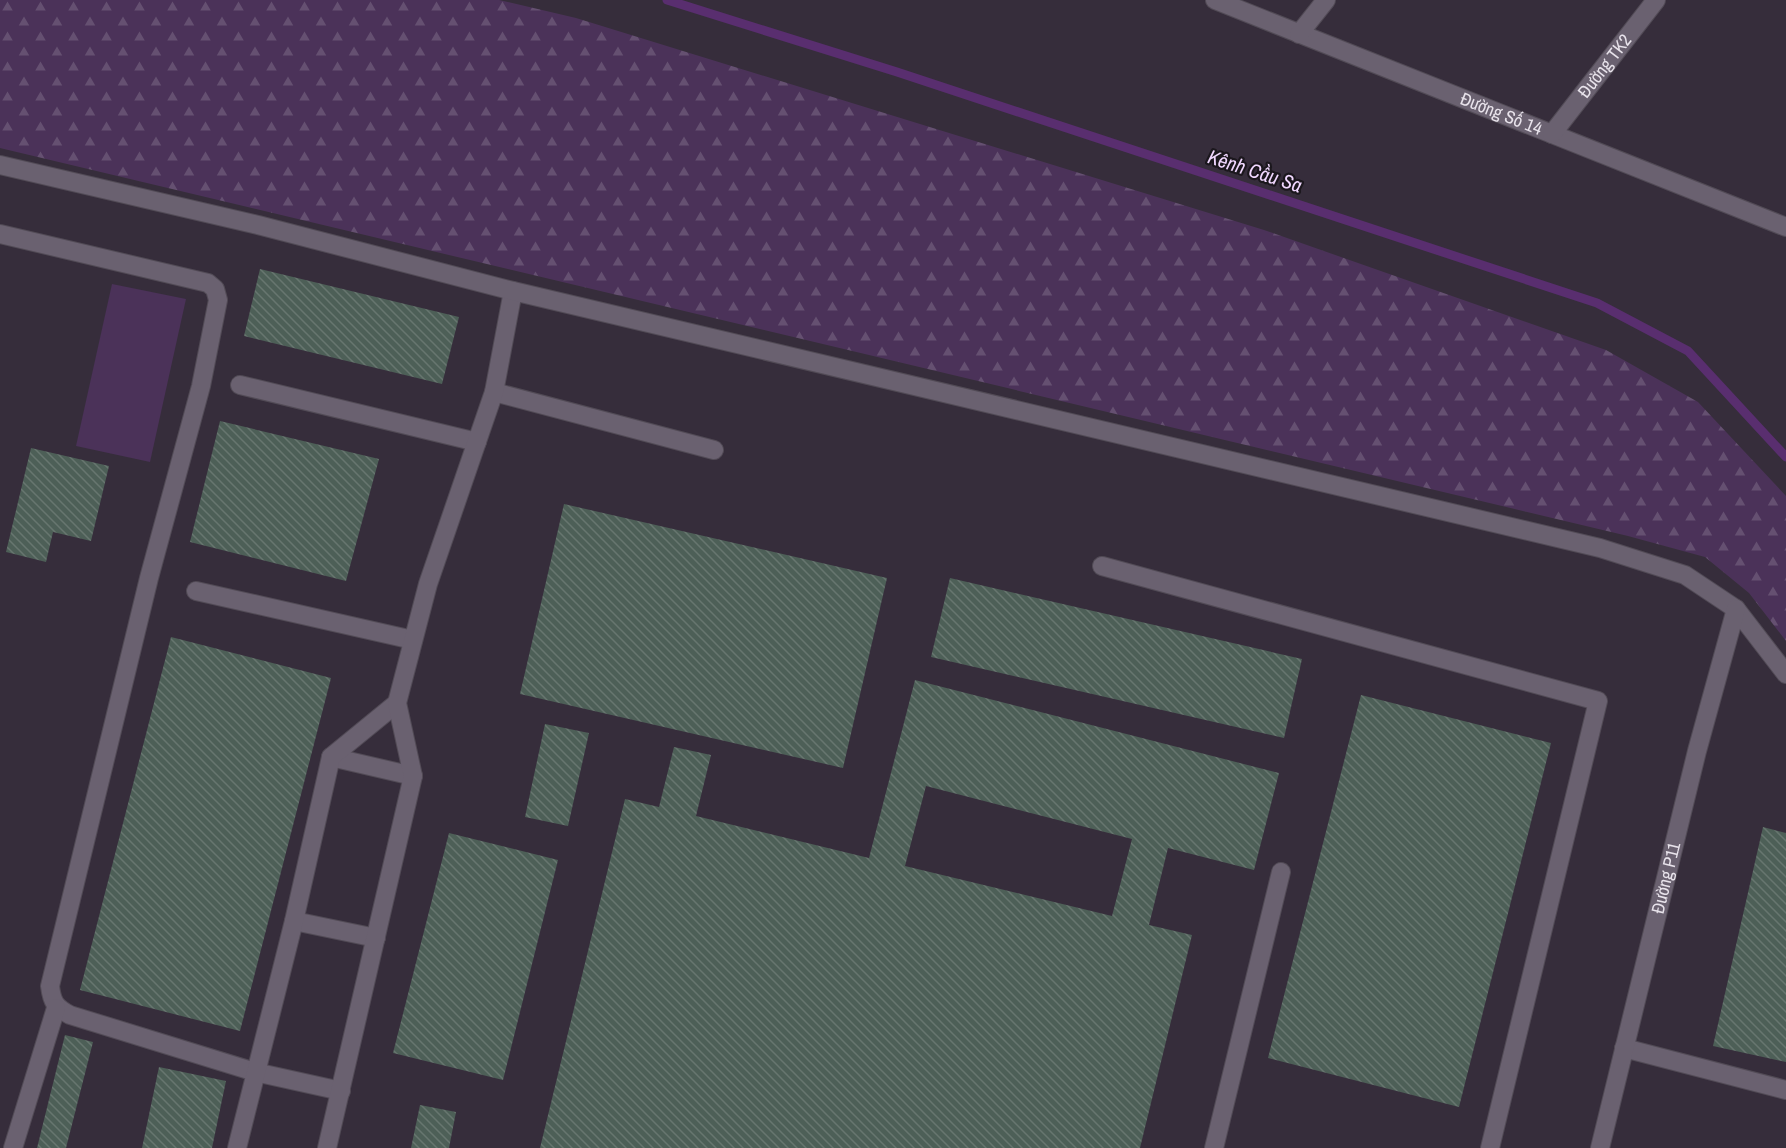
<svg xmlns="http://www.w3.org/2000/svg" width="1786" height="1148" viewBox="0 0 1786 1148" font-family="'Archivo Narrow',sans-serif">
	<defs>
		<pattern id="forest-firs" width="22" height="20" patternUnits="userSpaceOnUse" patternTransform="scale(1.5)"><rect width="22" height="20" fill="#4b3259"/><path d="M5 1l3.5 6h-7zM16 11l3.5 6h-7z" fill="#655071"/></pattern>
		<pattern id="building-back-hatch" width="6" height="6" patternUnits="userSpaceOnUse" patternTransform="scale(1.5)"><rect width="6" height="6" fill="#4d5f57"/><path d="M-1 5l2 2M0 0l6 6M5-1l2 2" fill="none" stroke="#67766f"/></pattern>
	</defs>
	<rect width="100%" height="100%" fill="#362d3b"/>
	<polygon fill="url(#forest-firs)" points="0,0 499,0 576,18 1264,230 1606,350 1698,402 1786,496 1786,641 1749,593 1705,557 1628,536 0,148"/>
	<polygon fill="#4b3259" points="112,284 186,299 150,462 76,446"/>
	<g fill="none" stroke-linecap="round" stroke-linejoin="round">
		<polyline stroke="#592e6f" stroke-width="9" points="667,0 897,72 1597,303 1688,351 1786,457"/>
	</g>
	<g fill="url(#building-back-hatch)" fill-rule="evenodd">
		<polygon points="260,269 459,317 442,384 244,336"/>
		<polygon points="220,421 379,459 346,581 190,542"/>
		<polygon points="31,448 109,466 91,541 53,532 46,562 6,552"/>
		<polygon points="564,504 887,578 843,768 520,694"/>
		<polygon points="950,578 1302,659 1284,738 931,657"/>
		<polygon points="171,637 331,678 240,1031 80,990"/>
		<path d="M915,680L1279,773L1254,870L1168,848L1149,925L1192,935L1140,1148H540L625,799L659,807L674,747L711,755L696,816L869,858ZM926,786L1132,839L1112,916L905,866Z"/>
		<polygon points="1361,695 1551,743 1459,1107 1268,1058"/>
		<polygon points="545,724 589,733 568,826 525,817"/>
		<polygon points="1763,827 1786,833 1786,1062 1713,1046"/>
		<polygon points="449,833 558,860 503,1080 393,1053"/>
		<polygon points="65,1035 93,1042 66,1148 37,1148"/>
		<polygon points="159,1067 226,1081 212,1148 142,1148"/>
		<polygon points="420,1105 456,1112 449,1148 411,1148"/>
	</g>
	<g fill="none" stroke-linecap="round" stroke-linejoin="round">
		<g stroke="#524b56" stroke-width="20">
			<g id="lane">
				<path d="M0,234L208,283L215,289L218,300L201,386L149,578L50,986C52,1002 55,1007 70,1015L255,1072L341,1091"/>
				<polyline points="240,385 477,442"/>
				<polyline points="494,392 714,450"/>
				<polyline points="1102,566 1598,701 1490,1148"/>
				<polyline points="196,591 413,640"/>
				<polyline points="331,757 413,776"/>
				<polyline points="294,921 376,938"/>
				<polyline points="1624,1048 1786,1090"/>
				<polyline points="13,1148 56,1008"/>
				<polyline points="237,1148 294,921 331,757 397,703"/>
				<polyline points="327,1148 413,776 397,703 428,584 494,392 513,291"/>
				<polyline points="1214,1148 1281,872"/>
			</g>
		</g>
		<g stroke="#524b56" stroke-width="20">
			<g id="street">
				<path id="s1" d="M1215,0L1786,227"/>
				<polyline points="1299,34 1326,0"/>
				<path id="s2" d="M1552,134L1656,0"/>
				<polyline points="0,165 258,225 513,291 1600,548 1685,575 1736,609 1786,674"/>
				<path id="s3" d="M1600,1148L1697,751L1736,609"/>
			</g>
		</g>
		<use href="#lane" stroke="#6a6170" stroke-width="18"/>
		<use href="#street" stroke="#6a6170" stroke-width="18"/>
	</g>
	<g text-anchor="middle" stroke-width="4.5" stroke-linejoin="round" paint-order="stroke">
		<g font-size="18" fill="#e8e3eb" stroke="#1b171d">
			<text dy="6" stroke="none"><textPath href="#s2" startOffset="86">Đường TK2</textPath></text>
			<text dy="6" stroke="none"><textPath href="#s1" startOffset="308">Đường Số 14</textPath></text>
			<text dy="6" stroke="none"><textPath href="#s3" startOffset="278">Đường P11</textPath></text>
		</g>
		<g font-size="20" font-style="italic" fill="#f1d8ff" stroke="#1b171d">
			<text transform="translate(1255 171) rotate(18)" y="7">Kênh Cầu Sa</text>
		</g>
	</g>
</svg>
